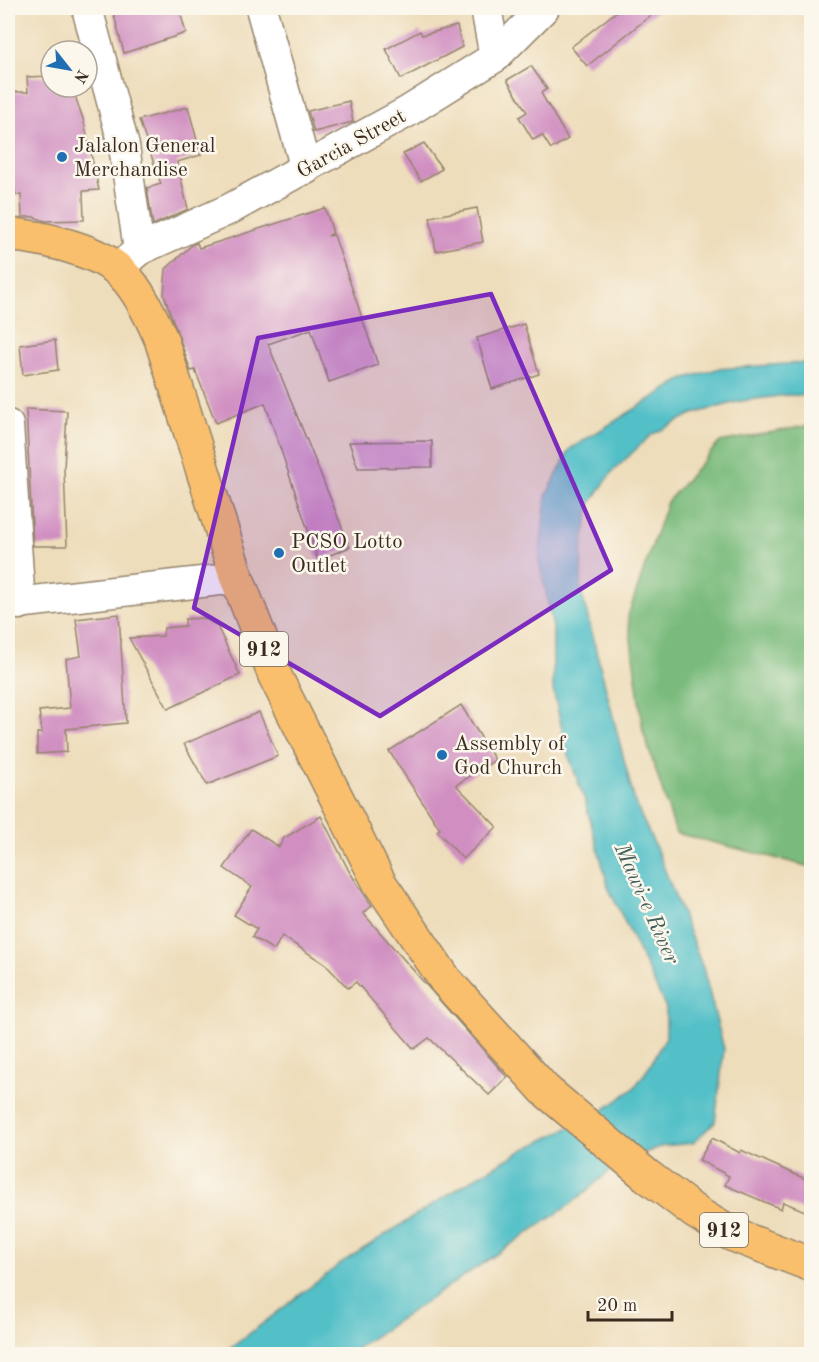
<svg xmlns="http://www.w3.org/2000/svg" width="819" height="1362" viewBox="0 0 819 1362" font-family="'Old Standard TT',serif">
	<rect width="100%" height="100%" fill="#fbf7ec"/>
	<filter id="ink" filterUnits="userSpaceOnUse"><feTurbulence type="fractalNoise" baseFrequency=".0167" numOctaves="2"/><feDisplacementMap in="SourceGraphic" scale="12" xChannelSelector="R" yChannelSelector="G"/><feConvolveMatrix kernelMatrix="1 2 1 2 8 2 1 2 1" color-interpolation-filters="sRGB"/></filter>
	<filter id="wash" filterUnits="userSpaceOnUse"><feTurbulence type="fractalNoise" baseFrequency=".008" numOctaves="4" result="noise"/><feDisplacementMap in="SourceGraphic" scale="24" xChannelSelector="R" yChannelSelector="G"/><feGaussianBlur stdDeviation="1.35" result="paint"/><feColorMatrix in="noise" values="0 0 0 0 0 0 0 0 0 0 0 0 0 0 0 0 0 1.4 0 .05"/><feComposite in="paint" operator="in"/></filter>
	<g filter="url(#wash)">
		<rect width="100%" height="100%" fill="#edb"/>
		<polygon fill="#7abb7d" stroke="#5a724e" stroke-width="1.5" points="811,425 812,425 811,867 676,833 643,731 628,616 667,502 720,442"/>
		<polygon fill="#52c0c8" stroke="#467573" stroke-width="1.5" points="811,362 811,396 787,395 741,401 692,414 651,435 612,472 590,504 582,550 581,591 635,803 657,850 703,968 724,1049 715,1122 693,1143 663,1146 620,1162 571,1204 348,1354 223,1354 344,1261 476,1177 523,1150 599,1113 633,1089 648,1069 666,1037 666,1008 609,889 585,801 567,751 553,689 553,627 539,561 546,496 570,449 683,379 717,369"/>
		<g id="blocks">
			<g fill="#d08ec1">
				<polygon points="112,8 179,8 186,33 124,53"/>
				<polygon points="621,8 660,8 587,66 571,47"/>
				<polygon points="457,26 462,47 401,79 386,49 420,31 422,35"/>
				<polygon points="531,66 547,89 541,93 568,139 551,149 542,135 533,140 519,117 527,112 507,80"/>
				<polygon points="51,76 51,87 72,87 84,122 99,190 83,191 84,220 45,221 34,217 22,217 21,195 16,195 15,190 8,191 8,92 28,92 27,77"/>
				<polygon points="349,101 353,122 314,132 308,111"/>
				<polygon points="188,107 201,155 177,162 188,209 153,225 147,188 161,184 139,120"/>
				<polygon points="424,143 442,169 421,181 403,154"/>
				<polygon points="325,208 333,233 328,236 334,235 378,365 329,382 311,329 268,344 350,547 318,560 265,403 216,423 195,370 191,371 164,295 166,269 193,244 197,243 199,248"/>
				<polygon points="477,208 483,242 436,251 430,217"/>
				<polygon points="524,324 539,374 492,389 477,338"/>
				<polygon points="55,340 58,370 23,375 20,345"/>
				<polygon points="26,409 67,411 64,469 67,546 33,546"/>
				<polygon points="432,441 432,467 358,468 349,442"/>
				<polygon points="119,614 126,723 66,729 67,752 37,754 37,733 42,733 39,711 70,708 66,659 81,656 76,619"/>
				<polygon points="204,618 217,626 240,675 168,709 129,638 163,636 164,628 185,626 185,619"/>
				<polygon points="461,705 495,760 456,785 497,827 463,859 437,831 440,829 389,751"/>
				<polygon points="259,712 278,756 207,785 184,744"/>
				<polygon points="321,816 349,871 372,906 363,913 507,1077 489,1095 429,1038 414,1049 356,982 348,988 325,964 282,936 274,950 252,937 257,929 234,915 252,887 224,868 251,829 279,847 284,838"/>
				<polygon points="712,1138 740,1153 741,1150 812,1182 812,1214 783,1202 781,1209 725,1185 729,1176 699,1160"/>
			</g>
		</g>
	</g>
	<g filter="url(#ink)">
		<use href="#blocks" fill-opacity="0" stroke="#94846c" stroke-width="1.5"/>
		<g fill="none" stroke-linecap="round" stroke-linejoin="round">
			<g stroke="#94846c" stroke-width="33">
				<g id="minor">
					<polyline points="87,8 124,146 139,250 124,263"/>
					<polyline points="261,8 306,169"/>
					<polyline points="486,8 495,57"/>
					<polyline points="139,250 230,209 407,112 495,57 544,8"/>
					<polyline points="8,425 20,604"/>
					<polyline points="8,604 237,578"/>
				</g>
			</g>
			<g stroke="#94846c" stroke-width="36">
				<path id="highway" d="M8,235C38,236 93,249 117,269C135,283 152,318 161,339L237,578L275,676L379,882L446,981L545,1090L646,1175L695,1212L731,1234L812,1265"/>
			</g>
			<use href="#minor" stroke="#fff" stroke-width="30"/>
			<use href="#highway" stroke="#f9bf6d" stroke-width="33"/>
		</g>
	</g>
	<path fill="#7b2cbf" fill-opacity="0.2" stroke="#7b2cbf" stroke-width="4.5" stroke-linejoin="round" d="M491,294L611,570L380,716L194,608L258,338Z"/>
	<g fill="#1f6fb2" stroke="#fbf7ec" stroke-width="2">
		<circle cx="62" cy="157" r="6"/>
		<circle cx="279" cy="553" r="6"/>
		<circle cx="442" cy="755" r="6"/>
	</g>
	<g text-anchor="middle" stroke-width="5" stroke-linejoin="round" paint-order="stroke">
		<g fill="#fbf7ec" stroke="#75685c" stroke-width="1.5">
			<rect x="240" y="632" width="48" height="34" rx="4.5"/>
			<rect x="700" y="1213" width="48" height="34" rx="4.5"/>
		</g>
		<g font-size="20" font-weight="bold" fill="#3b2a1e">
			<text x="264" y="656">912</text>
			<text x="724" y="1237">912</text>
		</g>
		<g font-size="21" fill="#3b2a1e" stroke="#fbf7ec">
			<text transform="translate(351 143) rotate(-29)" y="7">Garcia Street</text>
		</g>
		<g font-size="21" fill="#3b2a1e" stroke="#fbf7ec" text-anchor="start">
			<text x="74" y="152">Jalalon General<tspan x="74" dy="24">Merchandise</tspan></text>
			<text x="291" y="548">PCSO Lotto<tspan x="291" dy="24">Outlet</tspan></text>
			<text x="454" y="750">Assembly of<tspan x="454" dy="24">God Church</tspan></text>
		</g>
		<g font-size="22" font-style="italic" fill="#435e5a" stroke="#fbf7ec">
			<text transform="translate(648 903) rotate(66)" y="8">Mawi-e River</text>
		</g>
	</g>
	<rect width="819" height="1362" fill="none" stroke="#fbf7ec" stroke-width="30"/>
	<g transform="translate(69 69) rotate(121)"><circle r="28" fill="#fbf7ec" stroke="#aea59a" stroke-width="1.5"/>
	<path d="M0-4.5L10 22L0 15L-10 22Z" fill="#1f6fb2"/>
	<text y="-9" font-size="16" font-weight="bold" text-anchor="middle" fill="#3b2a1e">N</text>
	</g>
	<path d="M588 1311v9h84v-9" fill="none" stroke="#3b2a1e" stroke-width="3"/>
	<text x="597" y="1311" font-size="18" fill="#3b2a1e" stroke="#fbf7ec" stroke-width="4.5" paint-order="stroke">20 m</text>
</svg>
